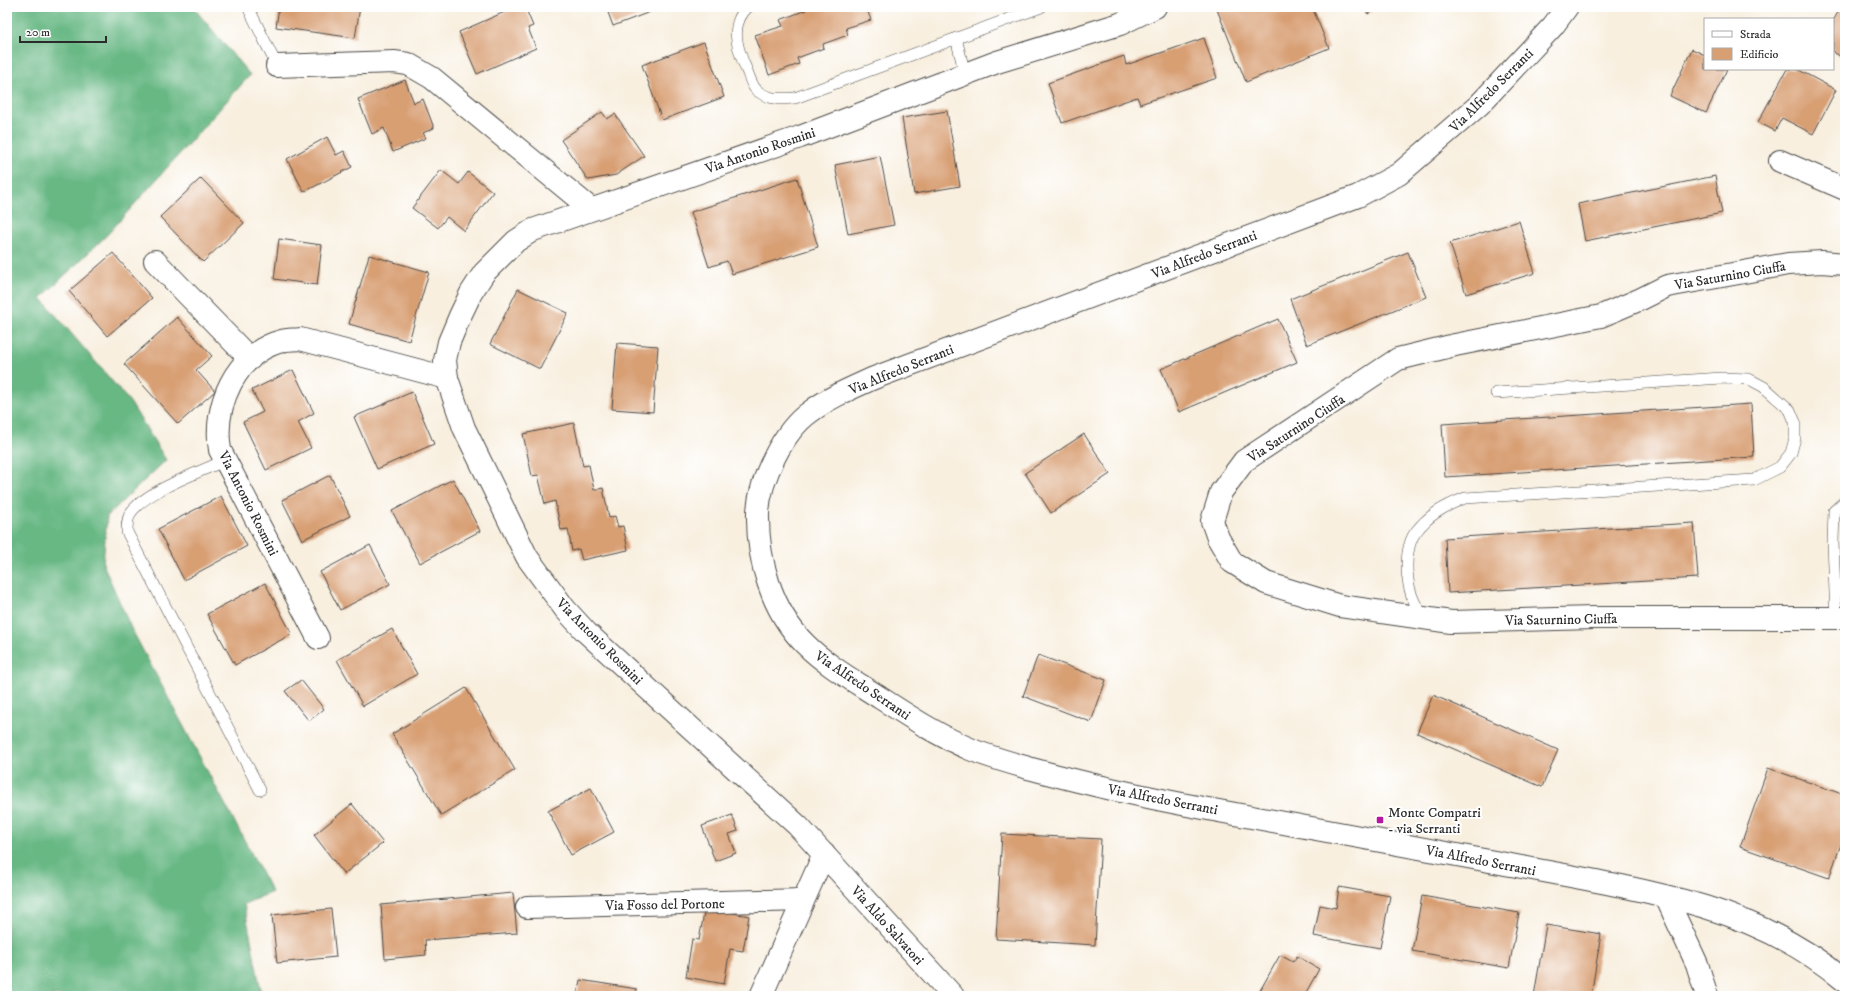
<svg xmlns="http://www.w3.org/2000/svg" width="1852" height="1003" viewBox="0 0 1852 1003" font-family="'IM FELL DW Pica',serif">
	<rect width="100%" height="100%" fill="#fff"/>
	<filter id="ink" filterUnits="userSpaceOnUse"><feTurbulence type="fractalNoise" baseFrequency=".025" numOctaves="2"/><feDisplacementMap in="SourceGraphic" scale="8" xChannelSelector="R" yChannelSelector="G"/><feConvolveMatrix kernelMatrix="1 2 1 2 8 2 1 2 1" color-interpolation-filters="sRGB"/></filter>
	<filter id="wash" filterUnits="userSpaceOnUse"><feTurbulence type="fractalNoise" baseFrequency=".012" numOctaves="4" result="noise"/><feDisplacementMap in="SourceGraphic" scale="16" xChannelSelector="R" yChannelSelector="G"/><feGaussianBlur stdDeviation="0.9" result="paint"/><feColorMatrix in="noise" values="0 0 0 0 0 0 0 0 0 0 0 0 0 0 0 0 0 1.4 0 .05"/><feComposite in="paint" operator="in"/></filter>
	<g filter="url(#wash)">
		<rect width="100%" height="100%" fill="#f8efdf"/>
		<polygon fill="#68b884" stroke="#4a7258" points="7,7 193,7 250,75 106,236 41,298 130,402 166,460 107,516 103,564 131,628 272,892 244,904 262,996 7,996"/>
		<g id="blocks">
			<g fill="#d89f73">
				<polygon points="279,7 360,7 355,38 276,27"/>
				<polygon points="516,7 525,7 533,26 528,28 536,48 477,74 459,32"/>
				<polygon points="606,7 663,7 613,26"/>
				<polygon points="805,7 866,7 871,20 846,28 848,35 823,44 824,48 797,58 799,64 769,75 755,35 783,26 780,20 806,10"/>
				<polygon points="1216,7 1312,7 1329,48 1246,82"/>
				<polygon points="1362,7 1377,7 1368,14"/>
				<polygon points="1841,7 1845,7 1845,59 1833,52 1833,21"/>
				<polygon points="1204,38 1217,78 1140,104 1137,97 1062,123 1048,83 1124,56 1126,65"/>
				<polygon points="704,42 724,97 662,120 642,65"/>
				<polygon points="1692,49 1705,55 1705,69 1727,69 1706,113 1670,96"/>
				<polygon points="1787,69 1797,69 1836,90 1813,134 1782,118 1775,131 1758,122"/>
				<polygon points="405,80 414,103 423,99 434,128 423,133 426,138 393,152 384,128 372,134 358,99"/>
				<polygon points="947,111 960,186 914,194 902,118"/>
				<polygon points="602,112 607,119 615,114 644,156 616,175 588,180 561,140"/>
				<polygon points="327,137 336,155 344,151 352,167 304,192 287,159"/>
				<polygon points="880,156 894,225 848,234 835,165"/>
				<polygon points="441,170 459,184 468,172 493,192 464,231 447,217 438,228 412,208"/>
				<polygon points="1715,176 1722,213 1585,241 1578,204"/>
				<polygon points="201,178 244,223 203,262 160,217"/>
				<polygon points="797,178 818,247 732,274 727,261 709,267 691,212"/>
				<polygon points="1519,221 1535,273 1466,294 1450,243"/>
				<polygon points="279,239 322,245 317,285 274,279"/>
				<polygon points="1408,252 1426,297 1307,345 1290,299"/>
				<polygon points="113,253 152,298 107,336 69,291"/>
				<polygon points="369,255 429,272 409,341 349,324"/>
				<polygon points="518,289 568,313 540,369 490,344"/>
				<polygon points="177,317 212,356 196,370 215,391 178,424 124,364"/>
				<polygon points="1278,319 1297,362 1179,412 1161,369"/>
				<polygon points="617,343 658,346 653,412 612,409"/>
				<polygon points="293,370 314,413 298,422 311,448 266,470 243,422 263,412 252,390"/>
				<polygon points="412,392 434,444 377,469 354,417"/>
				<polygon points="1751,404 1754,457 1445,477 1442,424"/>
				<polygon points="574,423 583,466 589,465 594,490 603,488 609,518 615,516 618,527 623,526 628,550 582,560 579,549 572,551 568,529 561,530 555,501 545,504 538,475 532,476 523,434"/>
				<polygon points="1084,434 1110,474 1051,513 1025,473"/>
				<polygon points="330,475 350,516 302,540 282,500"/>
				<polygon points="453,479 480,531 420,563 392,511"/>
				<polygon points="221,496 247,546 184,580 158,529"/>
				<polygon points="1694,523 1698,578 1448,593 1445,538"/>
				<polygon points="370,545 390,584 340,610 320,572"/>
				<polygon points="265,583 292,634 235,665 207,614"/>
				<polygon points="392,629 417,674 363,706 337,660"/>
				<polygon points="1038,655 1106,680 1091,722 1023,696"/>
				<polygon points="301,680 324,709 309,721 285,691"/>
				<polygon points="466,688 515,770 441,815 392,734"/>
				<polygon points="1433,695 1558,750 1542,787 1417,733"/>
				<polygon points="1768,768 1845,795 1845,833 1829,878 1740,847"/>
				<polygon points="591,788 614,832 571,855 548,811"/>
				<polygon points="352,804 383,843 344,874 314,835"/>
				<polygon points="732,815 738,831 729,834 736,853 715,861 702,826"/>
				<polygon points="1002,834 1101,839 1095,945 996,939"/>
				<polygon points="1339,887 1390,896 1380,948 1314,936 1320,905 1336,908"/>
				<polygon points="513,893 517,933 425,940 426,955 385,959 381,905"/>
				<polygon points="1422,896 1519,913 1509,968 1412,951"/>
				<polygon points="705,908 749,916 743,951 730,949 724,984 686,977 692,939 699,940"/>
				<polygon points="331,909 336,957 277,963 272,915"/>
				<polygon points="1546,925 1601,934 1591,996 1534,996"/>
				<polygon points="1280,955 1293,962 1297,956 1319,969 1304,996 1257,996"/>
				<polygon points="580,980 637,989 636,996 577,996"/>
			</g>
		</g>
	</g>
	<g filter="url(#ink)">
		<use href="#blocks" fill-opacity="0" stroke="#4a4846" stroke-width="1"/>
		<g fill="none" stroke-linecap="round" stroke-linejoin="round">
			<g stroke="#4a4846" stroke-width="12">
				<g id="lane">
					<polyline points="248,7 277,66"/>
					<path d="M748,7C728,25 738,51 747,71C750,78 752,88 759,92C770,100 782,99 795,98L1041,7"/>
					<polyline points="956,38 965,74"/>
					<path d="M226,460C202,471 143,492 130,514C127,520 127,525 127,532L260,790"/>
					<path d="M1425,616C1406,602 1401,553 1415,533C1428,515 1445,506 1465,498L1754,480L1780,467L1791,453L1795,438V422L1790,410L1764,387L1749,379L1722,378L1496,393"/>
					<polyline points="1836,618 1833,542 1834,511 1845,501"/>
				</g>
			</g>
			<g stroke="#4a4846" stroke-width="24">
				<g id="street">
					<polyline points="277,66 394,62 408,64 432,78 591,209"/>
					<polyline points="1780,161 1845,189"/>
					<polyline points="155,261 250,359"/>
					<polyline points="1845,264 1822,262 1788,264 1667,286 1641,299 1601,316 1455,345 1398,359 1244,461 1221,492 1212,521 1218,538 1232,562 1266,583 1340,606 1451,622 1594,618 1845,618"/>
					<path d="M318,638L220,450C213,406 235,353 282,341C288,339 294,340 300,339L447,378"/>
					<polyline points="1666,897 1697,964 1707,996"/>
					<polyline points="527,907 803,900"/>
					<polyline points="761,996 824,854"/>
					<polyline points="953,996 798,826 586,632 565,609 527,557 464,428 447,378 445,360 449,342 460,316 471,293 484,273 516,241 533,230 800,137 997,62 1120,24 1155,7"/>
				</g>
			</g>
			<g stroke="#4a4846" stroke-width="24">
				<path id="primary" d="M1567,7L1553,26L1479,105L1399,174L1358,196L874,378C852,388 830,397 810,412C783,431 760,479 758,512C757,559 771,610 805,644C827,666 856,682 882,699C910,717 939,736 970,749C989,757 1011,763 1032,769C1090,785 1149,798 1208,809C1306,827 1403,845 1500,863C1569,876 1638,887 1705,907C1757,923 1804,946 1845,981"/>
			</g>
			<use href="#lane" stroke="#fff" stroke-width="11"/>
			<use href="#street" stroke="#fff" stroke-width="22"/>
			<use href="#primary" stroke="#fff" stroke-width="22"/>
		</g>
	</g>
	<rect fill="#b5179e" stroke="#fff" stroke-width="1.5" x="1376" y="816" width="8" height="8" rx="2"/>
	<g text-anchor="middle" stroke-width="4" stroke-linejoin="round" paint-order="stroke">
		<g font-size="14" fill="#2b2b2b" stroke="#fff">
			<text transform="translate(1491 90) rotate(-45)" y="5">Via Alfredo Serranti</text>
			<text transform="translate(760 150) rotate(-19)" y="5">Via Antonio Rosmini</text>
			<text transform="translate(1204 254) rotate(-21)" y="5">Via Alfredo Serranti</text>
			<text transform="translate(1730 275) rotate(-10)" y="5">Via Saturnino Ciuffa</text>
			<text transform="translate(901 369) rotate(-22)" y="5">Via Alfredo Serranti</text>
			<text transform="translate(1296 428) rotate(-33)" y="5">Via Saturnino Ciuffa</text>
			<text transform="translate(249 503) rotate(63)" y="5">Via Antonio Rosmini</text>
			<text transform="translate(1561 619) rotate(-1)" y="5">Via Saturnino Ciuffa</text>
			<text transform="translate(600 641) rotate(45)" y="5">Via Antonio Rosmini</text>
			<text transform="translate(863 685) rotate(34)" y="5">Via Alfredo Serranti</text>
			<text transform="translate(1163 799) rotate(11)" y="5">Via Alfredo Serranti</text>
			<text transform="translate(1481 860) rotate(11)" y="5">Via Alfredo Serranti</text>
			<text transform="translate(665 904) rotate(-1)" y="5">Via Fosso del Portone</text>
			<text transform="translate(888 925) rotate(48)" y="5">Via Aldo Salvatori</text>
		</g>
		<g font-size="14" fill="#2b2b2b" stroke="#fff" text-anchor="start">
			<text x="1388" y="817">Monte Compatri<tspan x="1388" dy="16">- via Serranti</tspan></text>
		</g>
	</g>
	<rect width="1852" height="1003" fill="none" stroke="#fff" stroke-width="24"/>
	<rect x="1704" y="18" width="130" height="52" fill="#ffffff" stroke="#aaaaaa"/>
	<rect x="1712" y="31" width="20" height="6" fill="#ffffff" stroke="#aaaaaa"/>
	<text x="1740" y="38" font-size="12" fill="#2b2b2b">Strada</text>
	<rect x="1712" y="48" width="20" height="12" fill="#d89f73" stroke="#aaaaaa"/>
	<text x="1740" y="58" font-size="12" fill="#2b2b2b">Edificio</text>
	<path d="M20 36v6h86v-6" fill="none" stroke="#2b2b2b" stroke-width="2"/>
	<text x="26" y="36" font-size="12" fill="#2b2b2b" stroke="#ffffff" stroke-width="3" paint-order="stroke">20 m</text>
</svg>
